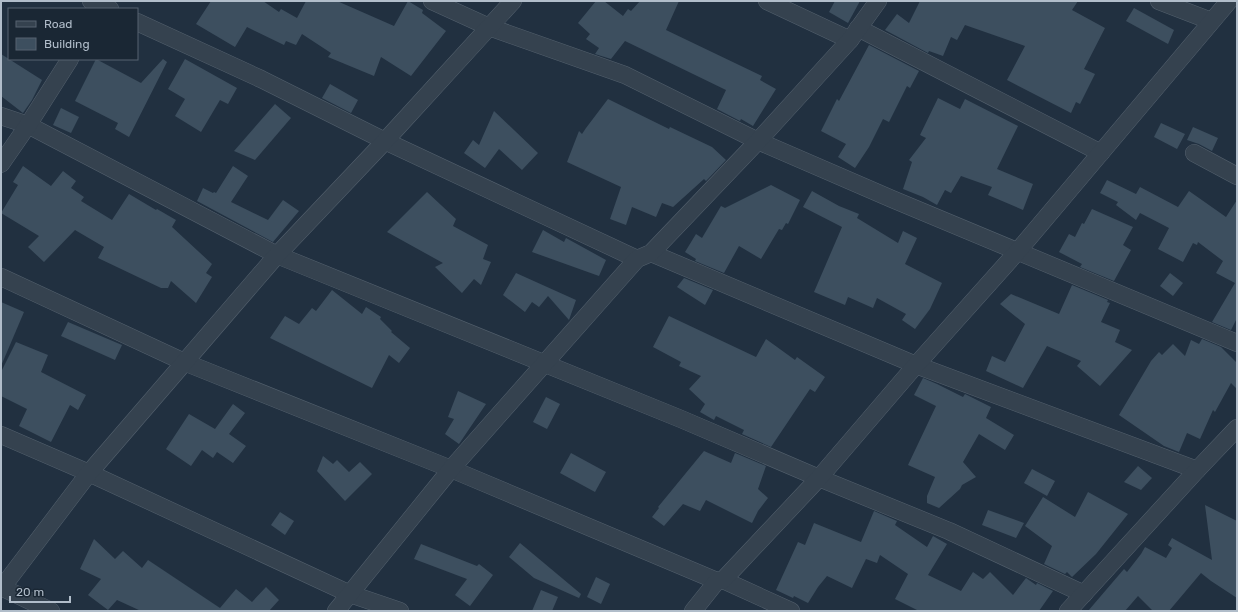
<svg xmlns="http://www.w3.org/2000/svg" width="1238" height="612" viewBox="0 0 1238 612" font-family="Rubik,sans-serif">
	<rect width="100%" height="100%" fill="#213040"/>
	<g fill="#3d4f5f">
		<polygon points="211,1 263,1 279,12 281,9 297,18 306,1 337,1 394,26 408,1 423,10 422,13 446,31 411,76 381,57 374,76 328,57 331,53 302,34 296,45 286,41 284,45 247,27 235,47 196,24"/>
		<polygon points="596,1 604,1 623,16 628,9 631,11 640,1 679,1 666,30 762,76 760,80 776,89 753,126 741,119 740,121 717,109 726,90 625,41 611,59 595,54 599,48 586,39 590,34 578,23"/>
		<polygon points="835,1 860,1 848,23 829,12"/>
		<polygon points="920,1 1078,1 1072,10 1105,28 1084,69 1095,74 1080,104 1076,102 1071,113 1007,80 1025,46 965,25 957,40 951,37 943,56 929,51 928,53 885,30 897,14 909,23"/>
		<polygon points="1134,8 1174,30 1168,44 1126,21"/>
		<polygon points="869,45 919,71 910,88 907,86 889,122 883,119 869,147 855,168 838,157 846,144 821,131 837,99 839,101"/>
		<polygon points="1,54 42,80 32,100 23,113 1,96"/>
		<polygon points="96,59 141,83 163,59 167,62 129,137 115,129 118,123 75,101"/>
		<polygon points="185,59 237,88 228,104 220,100 201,132 175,116 185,99 168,89"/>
		<polygon points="330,84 358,100 351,113 322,98"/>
		<polygon points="938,98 960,109 965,99 1018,126 997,169 1033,184 1023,210 988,195 992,187 961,176 951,193 945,190 937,205 923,197 903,189 912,162 909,160 926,138 920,135"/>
		<polygon points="608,99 669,129 670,127 712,147 726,160 706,181 704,179 673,207 662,203 656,217 632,207 626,225 610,219 621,187 567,162 579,131 582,134 586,128"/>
		<polygon points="275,104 291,118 255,160 234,151"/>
		<polygon points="61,108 79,117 71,133 53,125"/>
		<polygon points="494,111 538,153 522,170 499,149 485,168 464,153 473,140 479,145"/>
		<polygon points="1161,123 1185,134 1177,149 1154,137"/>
		<polygon points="1193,127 1218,138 1212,151 1199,144 1187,140"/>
		<polygon points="23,166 51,186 63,171 76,181 71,188 84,197 81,201 112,220 129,194 156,210 157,209 176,220 172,227 212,264 206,273 212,277 196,303 171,281 168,288 161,288 98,258 104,247 75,230 44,262 28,247 39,236 1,213 18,185 13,182"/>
		<polygon points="233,166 248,176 231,202 268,220 283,200 299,211 273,242 197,201 203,188 213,193 214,192 216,193"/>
		<polygon points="1107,180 1136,194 1140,187 1178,207 1189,191 1226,217 1237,200 1237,318 1231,330 1212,322 1235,283 1216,273 1223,261 1198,242 1197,245 1193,243 1183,262 1158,249 1169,228 1140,213 1136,220 1116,205 1118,202 1100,193"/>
		<polygon points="771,185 800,200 788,224 786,223 782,230 779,229 761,259 739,246 724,273 695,261 696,259 685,252 696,234 702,238 721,206 725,208"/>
		<polygon points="812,191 839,206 859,214 857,218 898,243 903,231 917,238 905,264 942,283 930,309 915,329 902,320 906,314 877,298 873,308 848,297 845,305 814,292 842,227 803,207"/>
		<polygon points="427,192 456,219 453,226 488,245 483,259 491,262 481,285 474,279 462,293 435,267 443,263 387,232"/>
		<polygon points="1092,209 1133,227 1123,245 1131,250 1114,281 1080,267 1082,264 1059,252 1069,234 1075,237 1082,223 1084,224"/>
		<polygon points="543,230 564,242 566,238 606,260 599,276 532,252"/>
		<polygon points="516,273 576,300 569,320 548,296 539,307 532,302 525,312 503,295"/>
		<polygon points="1170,273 1183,283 1173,296 1160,286"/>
		<polygon points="684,278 713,290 705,305 677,287"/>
		<polygon points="1072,285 1108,300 1107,302 1110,303 1101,322 1120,330 1115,342 1132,350 1100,386 1077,366 1081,361 1047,346 1023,388 986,371 992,356 1005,362 1025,324 1000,304 1011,294 1059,314"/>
		<polygon points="332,290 362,314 366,307 381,317 380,319 392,331 391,332 410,348 399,363 389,355 372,388 270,338 285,316 299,324 312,308 316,311"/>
		<polygon points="1,302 24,312 1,366"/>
		<polygon points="669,316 756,357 766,339 795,360 797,357 825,377 815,392 810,389 771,447 742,434 744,430 716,416 714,420 700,412 705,404 689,389 701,376 679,366 681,362 653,347"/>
		<polygon points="68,322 122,345 115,360 61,336"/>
		<polygon points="1202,339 1221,347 1237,363 1237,389 1231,383 1215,412 1213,410 1200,439 1187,433 1179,452 1164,446 1119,415 1151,361 1159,352 1162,355 1173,344 1185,356 1191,340 1199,344"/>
		<polygon points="16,342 48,355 41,372 86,395 78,410 70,405 51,442 19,426 27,409 1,396 1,372"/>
		<polygon points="923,378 937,384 963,397 965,394 991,407 986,418 1014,435 1005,450 979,434 963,462 976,477 962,485 960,489 939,508 927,503 927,496 935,477 908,465 936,406 914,395"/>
		<polygon points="458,391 486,404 459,444 445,434 454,419 448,417"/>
		<polygon points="546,397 560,404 547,429 533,422"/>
		<polygon points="233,404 245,413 229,434 246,446 233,463 217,452 213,458 202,450 191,466 166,449 189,414 215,429"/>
		<polygon points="704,451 731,463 735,453 766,466 758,489 768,498 758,511 752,523 706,500 700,511 683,504 664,526 652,517 659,508 658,507"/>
		<polygon points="571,453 606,472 595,492 560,473"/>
		<polygon points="323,456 333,464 337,460 349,472 360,462 372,474 345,501 317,471"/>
		<polygon points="1138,466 1152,478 1141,490 1124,482"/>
		<polygon points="1032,469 1055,481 1047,496 1024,483"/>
		<polygon points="1088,492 1128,514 1096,554 1072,577 1067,572 1065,574 1044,564 1052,546 1025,526 1043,497 1075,517"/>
		<polygon points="1205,505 1237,521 1237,598 1211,581 1201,573 1169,611 1153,611 1138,596 1125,611 1088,611 1124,569 1127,572 1141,554 1145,547 1166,558 1172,548 1168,545 1172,538 1212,560"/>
		<polygon points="988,510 1024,523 1016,538 982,525"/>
		<polygon points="874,511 897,521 895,525 927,547 933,536 947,544 928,575 961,591 973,572 983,579 990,572 1013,595 1026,578 1036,585 1037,583 1053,591 1039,611 919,611 895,599 908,574 880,555 877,563 866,559 852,588 827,576 818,587 808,603 794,596 793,598 776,590 798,542 805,545 814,523 861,542"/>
		<polygon points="280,512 294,521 285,535 271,525"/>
		<polygon points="94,539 115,559 123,551 142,568 148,560 220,608 236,589 252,602 266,587 279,600 269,611 141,611 117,600 108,610 88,595 101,579 80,569"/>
		<polygon points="520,543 581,594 579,598 534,578 509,557"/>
		<polygon points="421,544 477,566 479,564 493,575 470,606 455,595 467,579 414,559"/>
		<polygon points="596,577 610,584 601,604 587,597"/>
		<polygon points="541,590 558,597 552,611 532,611"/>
	</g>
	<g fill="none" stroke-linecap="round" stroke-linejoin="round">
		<g stroke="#53606d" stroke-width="18">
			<g id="minor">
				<polyline points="91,1 110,9"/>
				<polyline points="432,1 489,27 625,75 758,141 892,199 1237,343"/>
				<polyline points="767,1 850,40"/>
				<polyline points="1159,1 1211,21"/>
				<polyline points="137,22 261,79 385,141 637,259"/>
				<polyline points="858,28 1101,153"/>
				<polyline points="1,116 28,125 277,255 681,419 819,478 949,531 1084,594"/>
				<polyline points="1194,153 1237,176"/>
				<polyline points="1,164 28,125 70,59"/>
				<polyline points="651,253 916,365 1197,470"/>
				<polyline points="1,277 184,362 451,469 717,581"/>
				<polyline points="1,435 89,473 350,594 400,611"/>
				<polyline points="723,580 791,611"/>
				<polyline points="1,587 51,611"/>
				<polyline points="1,589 89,473 277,255 385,141 513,1"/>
				<polyline points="336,611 451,469 637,259 651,253 758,141 850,40 878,1"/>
				<polyline points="693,611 717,581 723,580 819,478 916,365 1017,252 1229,1"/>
				<polyline points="1068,611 1197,470 1237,428"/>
			</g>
		</g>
		<use href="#minor" stroke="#35424f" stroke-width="17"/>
	</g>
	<rect width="1238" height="612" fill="none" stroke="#b1bdca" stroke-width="4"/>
	<rect x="8" y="8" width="130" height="52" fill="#1a2734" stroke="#566370"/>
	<rect x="16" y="21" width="20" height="6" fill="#35424f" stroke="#566370"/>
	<text x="44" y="28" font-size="12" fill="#b1bdca">Road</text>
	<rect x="16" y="38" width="20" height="12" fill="#3d4f5f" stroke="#566370"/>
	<text x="44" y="48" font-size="12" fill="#b1bdca">Building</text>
	<path d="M10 596v6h60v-6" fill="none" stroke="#b1bdca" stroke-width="2"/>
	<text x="16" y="596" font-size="12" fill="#b1bdca" stroke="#1a2734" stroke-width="3" paint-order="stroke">20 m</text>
</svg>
